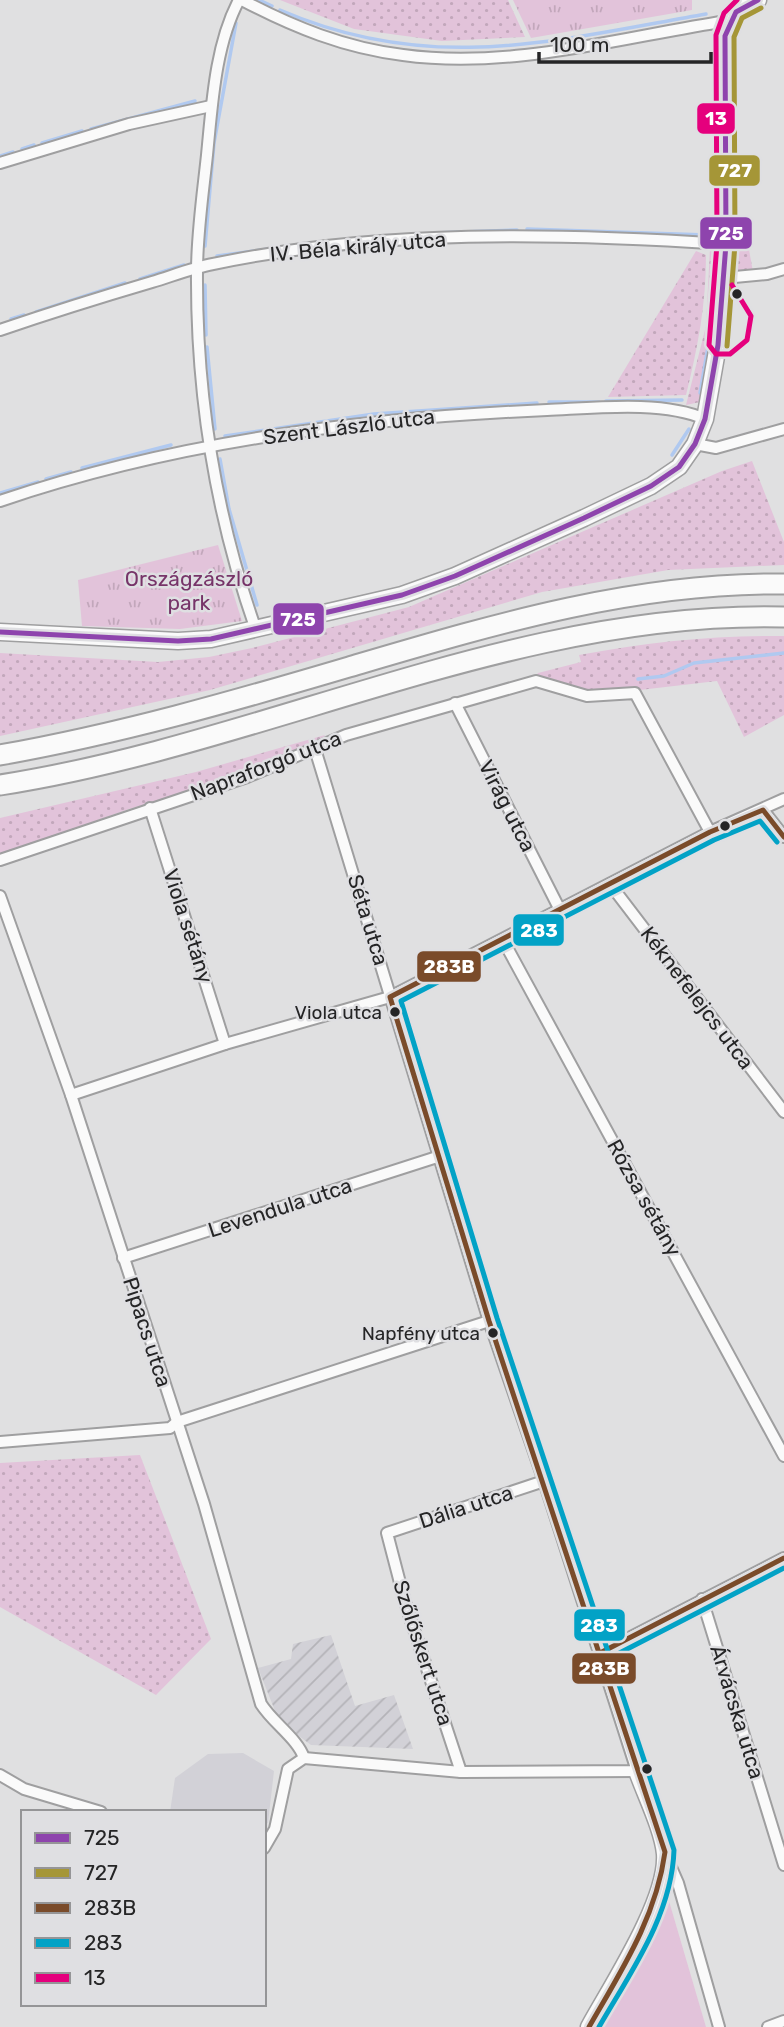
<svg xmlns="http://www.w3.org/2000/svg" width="784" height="2027" viewBox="0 0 784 2027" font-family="Rubik,sans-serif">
	<defs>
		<pattern id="industrial-furrows" width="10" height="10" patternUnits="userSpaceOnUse" patternTransform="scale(1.75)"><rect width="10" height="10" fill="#d2d1d7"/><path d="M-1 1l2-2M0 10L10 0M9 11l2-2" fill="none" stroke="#b4b3b8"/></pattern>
		<pattern id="grass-dots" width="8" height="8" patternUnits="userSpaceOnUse" patternTransform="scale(1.75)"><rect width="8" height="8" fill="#e2c3da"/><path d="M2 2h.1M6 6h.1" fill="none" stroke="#c2a7bb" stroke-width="1.8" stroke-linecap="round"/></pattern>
		<pattern id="park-tufts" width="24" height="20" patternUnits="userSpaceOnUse" patternTransform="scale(1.75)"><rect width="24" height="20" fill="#e2c3da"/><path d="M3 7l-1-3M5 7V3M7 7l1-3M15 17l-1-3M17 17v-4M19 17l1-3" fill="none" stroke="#c2a7bb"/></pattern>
	</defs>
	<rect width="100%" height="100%" fill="#e0e0e1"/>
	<polygon fill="#d2d1d7" points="243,1753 274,1771 268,1823 264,1825 264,1812 170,1812 175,1778 208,1754"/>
	<polygon fill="url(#industrial-furrows)" points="331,1635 355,1706 394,1695 413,1749 311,1745 279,1721 258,1668 291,1659 293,1644"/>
	<g fill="url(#grass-dots)">
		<polygon points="280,0 508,0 525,37 442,41 354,29"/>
		<polygon points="745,227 753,272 738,271 730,259 737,228"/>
		<polygon points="710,248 718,253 718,294 708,319 706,332 710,344 700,402 686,405 706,326"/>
		<path d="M696,251L706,255C706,305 698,346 686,395L608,397Z"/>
		<polygon points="752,461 784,542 784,565 668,570 542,592 210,690 0,736 0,653 158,662 209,657 252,648 409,607 722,471"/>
		<path d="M784,636V715L744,737L717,681L614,693L572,691L535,677L538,673L581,662L579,655C647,642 715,635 784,636Z"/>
		<polygon points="325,735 316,746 239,772 211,785 129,809 0,855 0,818 196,772"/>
		<polygon points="140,1455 211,1639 156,1695 0,1607 0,1463"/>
	</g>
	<g fill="url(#park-tufts)">
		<polygon points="513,0 692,0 692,10 531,38"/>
		<polygon points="218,545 242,621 180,629 82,626 78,580"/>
	</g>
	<polygon fill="#e2c3da" points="669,1901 706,2027 599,2027"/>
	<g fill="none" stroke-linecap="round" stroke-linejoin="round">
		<g stroke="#b0c9f0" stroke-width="3.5">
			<polyline points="259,0 272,6"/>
			<path d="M280,10C430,75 553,41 706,14"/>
			<polyline points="716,34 716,224"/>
			<polyline points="91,129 195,101"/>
			<polyline points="42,143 82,131"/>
			<polyline points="22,149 34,145"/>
			<polyline points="0,156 13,152"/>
			<polyline points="527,229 707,235"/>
			<polyline points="435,233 517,230"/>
			<polyline points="205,246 214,143 236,23"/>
			<polyline points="217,256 312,243"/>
			<polyline points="140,279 184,265"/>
			<polyline points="205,285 206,335"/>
			<polyline points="712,304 715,258"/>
			<polyline points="36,312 125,283"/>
			<polyline points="11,319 24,315"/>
			<polyline points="207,347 215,429"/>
			<polyline points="700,393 708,347"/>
			<polyline points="606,401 682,400"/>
			<polyline points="549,402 599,402"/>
			<polyline points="225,436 374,414 537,403"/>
			<polyline points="672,455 689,429"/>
			<polyline points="220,459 229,509 257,605"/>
			<polyline points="82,468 171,445"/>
			<polyline points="46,479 71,472"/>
			<polyline points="0,493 38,482"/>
			<polyline points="638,679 664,676 694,663 784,653"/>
		</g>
		<g stroke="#9f9fa0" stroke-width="14">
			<g id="street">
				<path d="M239,0C215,45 212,105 207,155C203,193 197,233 197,271C196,395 215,513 256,630"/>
				<path d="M242,0C293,27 345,48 403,55C511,70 622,37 727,21"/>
				<polyline points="0,163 129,124 211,106"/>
				<polyline points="724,278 767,274 784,269"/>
				<path d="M0,330C50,313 101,297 152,282C172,276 192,268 213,264C380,229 556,233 726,244"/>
				<polyline points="695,444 716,448 784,429"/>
				<path d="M0,501C177,441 361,418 547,410C593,408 663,400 705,419"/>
				<polyline points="455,703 559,908"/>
				<polyline points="150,808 225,1044"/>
				<polyline points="763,810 784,837"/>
				<polyline points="0,860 247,777 346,735 536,681 587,696 635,693 710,832"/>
				<polyline points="610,884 784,1112"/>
				<path d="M0,896L71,1095L204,1504L261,1704C273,1723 298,1739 304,1758"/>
				<polyline points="503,940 784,1456"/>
				<polyline points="71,1095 225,1044 390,997 710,832 784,799"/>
				<polyline points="123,1258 437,1157"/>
				<polyline points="0,1442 170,1428 177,1422 489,1321"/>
				<polyline points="702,1599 784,1865"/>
				<polyline points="600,1653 784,1558"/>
				<polyline points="461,1772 405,1602 387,1533 544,1481"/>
				<polyline points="0,1775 24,1789 101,1812"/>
				<polyline points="264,1848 275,1829 288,1769 304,1758 461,1772 637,1771 544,1481 489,1321 315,749"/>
				<polyline points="667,1858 678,1883 719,2027"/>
				<polyline points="768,2027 784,2021"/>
			</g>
		</g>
		<g stroke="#9f9fa0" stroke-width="19">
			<g id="secondary">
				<path d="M0,632L178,641L211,639L402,595L455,576L584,518L651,486L679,467L695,444L705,419L718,345L726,244L725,36C729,14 738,7 758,0"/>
				<path d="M589,2027C612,1985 668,1900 665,1854C663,1830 645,1794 637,1771"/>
			</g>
		</g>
		<g stroke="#9f9fa0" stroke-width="23">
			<g id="highway">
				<path d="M0,755C119,734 234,701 349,667C492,625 634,582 784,584"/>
				<path d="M0,785C264,744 514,610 784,617"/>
			</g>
		</g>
		<use href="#street" stroke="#fafafa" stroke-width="10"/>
		<use href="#secondary" stroke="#fafafa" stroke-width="16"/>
		<use href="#highway" stroke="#fafafa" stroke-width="19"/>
		<g stroke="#dfdfe2" stroke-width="10">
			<polyline id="bus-1" points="0,632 178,641 211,639 402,595 455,576 584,518 651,486 679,467 695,444 705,419 718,345 726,244 725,36 736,12 758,0"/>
		</g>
		<g stroke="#dfdfe2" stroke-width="10">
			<polyline id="bus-2" points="727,346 735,244 734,37 742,18 761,8"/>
		</g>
		<g stroke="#dfdfe2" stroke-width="10">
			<g id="bus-3">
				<polyline points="600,1653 784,1558"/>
				<path d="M589,2027C621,1971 656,1918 665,1852L489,1321L390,997L710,832L763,810L784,837"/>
			</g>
		</g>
		<g stroke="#dfdfe2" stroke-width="10">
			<g id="bus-4">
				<polyline points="604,1661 784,1568"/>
				<path d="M599,2027C630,1973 672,1915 674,1850L497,1318L401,1001L714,840L760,821L777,842"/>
			</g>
		</g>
		<g stroke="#dfdfe2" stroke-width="10">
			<polyline id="bus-5" points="732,285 751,316 747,340 730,354 716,354 709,345 717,244 716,35 724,13 737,0"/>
		</g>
		<use href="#bus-1" stroke="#8e44ad" stroke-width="5"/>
		<use href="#bus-2" stroke="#a59637" stroke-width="5"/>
		<use href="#bus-3" stroke="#7a4b2a" stroke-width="5"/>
		<use href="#bus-4" stroke="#02a2c6" stroke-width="5"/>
		<use href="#bus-5" stroke="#e5007d" stroke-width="5"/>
	</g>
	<g fill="#252526" stroke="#dfdfe2" stroke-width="2.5">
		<circle cx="737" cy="294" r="6"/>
		<circle cx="725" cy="826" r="6"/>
		<circle cx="395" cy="1012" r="6"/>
		<circle cx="493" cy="1333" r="6"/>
		<circle cx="647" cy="1769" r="6"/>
	</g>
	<g text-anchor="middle" stroke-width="5" stroke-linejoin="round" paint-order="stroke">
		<g font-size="19" fill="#252526" stroke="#dfdfe2" text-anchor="end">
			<text x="382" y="1019">Viola utca</text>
			<text x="480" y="1340">Napfény utca</text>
		</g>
		<g font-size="21" fill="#252526" stroke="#dfdfe2">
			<text transform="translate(358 247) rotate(-5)" y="7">IV. Béla király utca</text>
			<text transform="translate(349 427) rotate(-7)" y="7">Szent László utca</text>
			<text transform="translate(266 766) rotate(-21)" y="7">Napraforgó utca</text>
			<text transform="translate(507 806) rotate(63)" y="7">Virág utca</text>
			<text transform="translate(368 920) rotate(73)" y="7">Séta utca</text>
			<text transform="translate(188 926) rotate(72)" y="7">Viola sétány</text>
			<text transform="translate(697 998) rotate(53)" y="7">Kéknefelejcs utca</text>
			<text transform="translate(644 1198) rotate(61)" y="7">Rózsa sétány</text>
			<text transform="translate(280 1208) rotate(-18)" y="7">Levendula utca</text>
			<text transform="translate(147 1332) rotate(72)" y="7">Pipacs utca</text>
			<text transform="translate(466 1507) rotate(-18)" y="7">Dália utca</text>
			<text transform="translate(423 1653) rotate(72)" y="7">Szőlőskert utca</text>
			<text transform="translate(737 1712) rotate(73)" y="7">Árvácska utca</text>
		</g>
		<g font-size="21" fill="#773469" stroke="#dfdfe2">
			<text x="189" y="586">Országzászló<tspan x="189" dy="24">park</tspan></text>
		</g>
	</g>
	<g stroke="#dfdfe2" stroke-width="2.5">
		<rect x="696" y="102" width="40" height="33" rx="7" fill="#e5007d"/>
		<rect x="708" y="154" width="53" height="33" rx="7" fill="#a59637"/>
		<rect x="699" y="216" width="54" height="34" rx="7" fill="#8e44ad"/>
		<rect x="272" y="602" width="53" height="34" rx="7" fill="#8e44ad"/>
		<rect x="512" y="913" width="53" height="34" rx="7" fill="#02a2c6"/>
		<rect x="416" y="950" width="66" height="33" rx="7" fill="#7a4b2a"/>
		<rect x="573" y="1608" width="53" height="34" rx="7" fill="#02a2c6"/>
		<rect x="571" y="1652" width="66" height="33" rx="7" fill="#7a4b2a"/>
	</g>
	<g font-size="19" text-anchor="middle" font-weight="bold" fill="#fff">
		<text x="716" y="125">13</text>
		<text x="735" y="177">727</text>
		<text x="726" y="240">725</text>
		<text x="298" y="626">725</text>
		<text x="539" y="937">283</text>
		<text x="449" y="973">283B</text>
		<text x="599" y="1632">283</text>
		<text x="604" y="1675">283B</text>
	</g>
	<rect x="21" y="1810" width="245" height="196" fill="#dfdfe2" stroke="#959597" stroke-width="2"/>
	<rect x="35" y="1833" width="35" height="10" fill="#8e44ad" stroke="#959597" stroke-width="2"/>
	<text x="84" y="1845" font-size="21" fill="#252526">725</text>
	<rect x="35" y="1868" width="35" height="10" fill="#a59637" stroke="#959597" stroke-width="2"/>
	<text x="84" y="1880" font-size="21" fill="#252526">727</text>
	<rect x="35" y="1903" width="35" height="10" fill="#7a4b2a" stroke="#959597" stroke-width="2"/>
	<text x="84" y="1915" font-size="21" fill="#252526">283B</text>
	<rect x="35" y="1938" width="35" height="10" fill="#02a2c6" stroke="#959597" stroke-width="2"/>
	<text x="84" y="1950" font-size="21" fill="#252526">283</text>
	<rect x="35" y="1973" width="35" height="10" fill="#e5007d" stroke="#959597" stroke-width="2"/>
	<text x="84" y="1985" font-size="21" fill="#252526">13</text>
	<path d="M539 52v10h172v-10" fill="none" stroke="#252526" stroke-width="3.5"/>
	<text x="550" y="52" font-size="21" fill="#252526" stroke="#dfdfe2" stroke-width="5" paint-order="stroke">100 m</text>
</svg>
